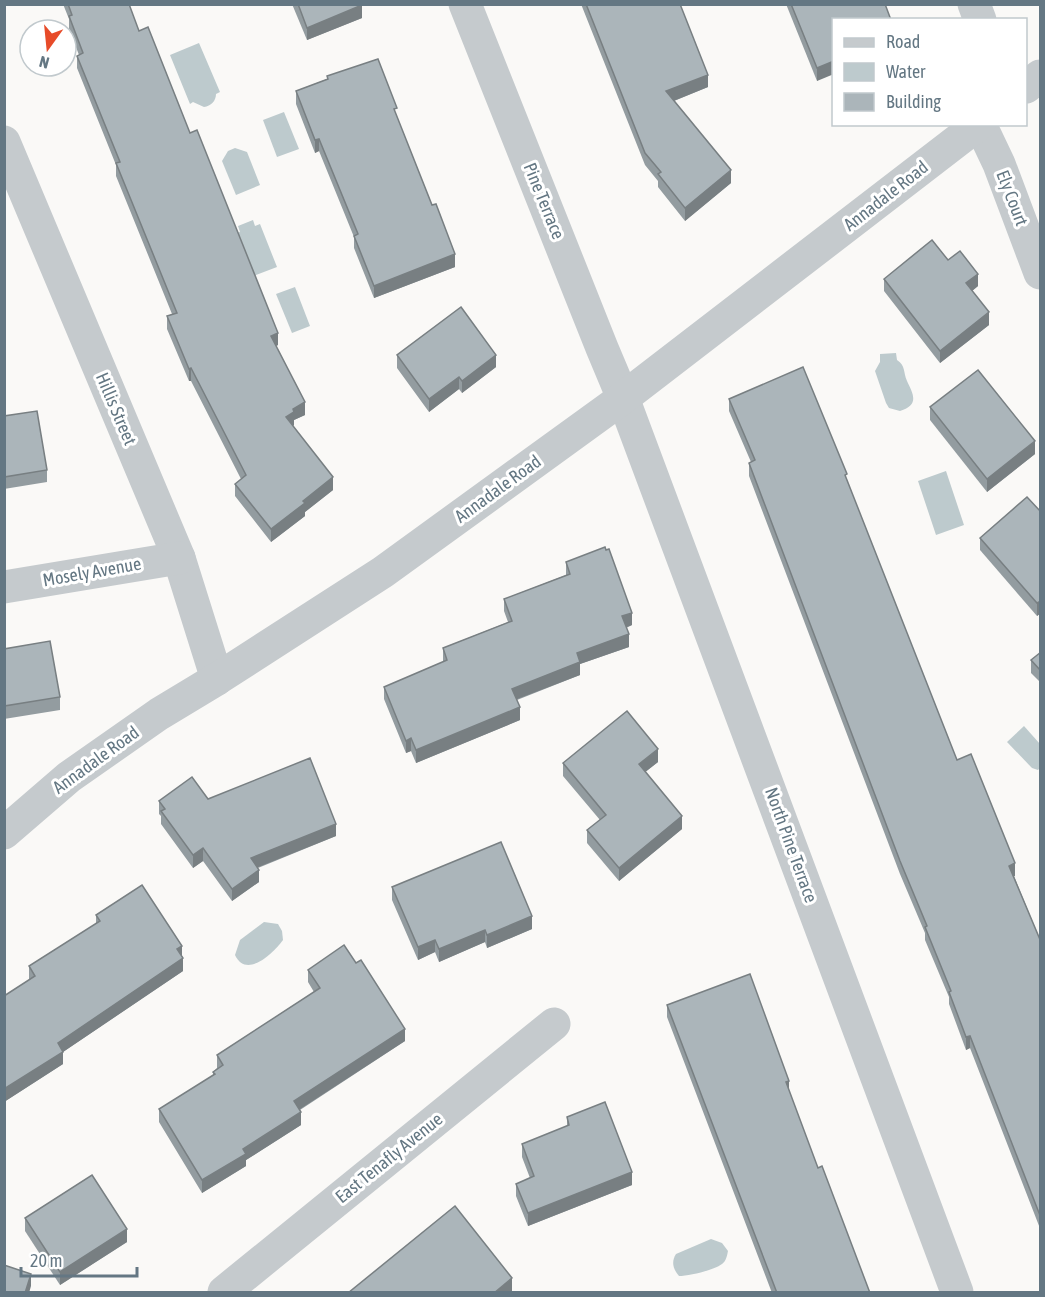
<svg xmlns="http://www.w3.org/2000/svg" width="1045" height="1297" viewBox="0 0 1045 1297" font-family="'Asap Condensed',sans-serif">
	<rect width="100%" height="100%" fill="#faf9f7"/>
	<g fill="#bdcacd">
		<path d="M199,43L220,92L216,94C216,101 211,106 204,107L193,102L190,104L170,55Z"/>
		<polygon points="284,112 299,149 277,157 263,120"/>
		<polygon points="235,148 247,152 260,185 236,195 222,161 228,151"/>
		<polygon points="253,220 255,226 260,224 277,267 253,276 236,233 240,232 238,226"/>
		<polygon points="295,287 310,326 292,333 276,294"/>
		<path d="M896,353L897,360C906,366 903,372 907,381C913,394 920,405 900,411L889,408L886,403L875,371L880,362V354Z"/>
		<polygon points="946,471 964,525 936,535 918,481"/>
		<polygon points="1024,726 1040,744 1040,768 1038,770 1032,768 1007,742"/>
		<path d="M264,922L278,924L282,931L283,940C273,954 246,979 235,955L240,940Z"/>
		<path d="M711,1239L722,1243L728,1251C727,1256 726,1261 722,1264C714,1270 689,1276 679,1276C673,1269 671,1262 676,1254Z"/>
	</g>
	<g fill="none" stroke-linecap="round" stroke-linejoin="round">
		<g stroke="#c5cacd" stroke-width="33">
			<polyline points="465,4 602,348 623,398 957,1292"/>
			<polyline points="974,4 980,20"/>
			<polyline points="980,124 999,164 1040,273"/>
			<polyline points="4,142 179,558 217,679"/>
			<polyline points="4,587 179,558"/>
			<polyline points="224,1292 554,1024"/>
		</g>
		<g stroke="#c5cacd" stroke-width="33">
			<polyline points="1026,87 1040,76"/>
			<polyline points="4,833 69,777 159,714 217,679 383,572 623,398 979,124"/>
		</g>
	</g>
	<g fill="#939ca0">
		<polygon points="63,4 129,4 139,31 190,133 278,345 276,346 305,415 294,420 294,425 293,426 333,490 305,512 305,516 271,542 235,496 235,484 241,479 191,381 189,381 167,329 167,316 172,314 116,176 116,165 77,68 77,56 79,55 69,29 69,19"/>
		<polygon points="292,4 361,4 362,18 307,40"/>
		<polygon points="581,4 680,4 708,87 674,101 731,183 685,221 658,187 658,181 645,165"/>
		<polygon points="786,4 885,4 817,81"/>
		<polygon points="327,76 397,117 455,267 374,298 354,248 354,237 319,151 315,153 296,104 296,91 327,79"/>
		<polygon points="948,260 978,286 972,291 989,325 940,363 884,291 884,279"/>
		<polygon points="397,355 496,367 462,393 459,389 429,412 397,368"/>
		<polygon points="729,399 847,481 957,760 1015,876 1014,876 1041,942 1041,1231 970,1048 966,1050 949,1004 949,997 925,940 925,933 900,874 749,476 749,463 751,462 729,411"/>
		<polygon points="930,407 1035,454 987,492 930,420"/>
		<polygon points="4,416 47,470 47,482 4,489"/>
		<polygon points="1041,512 1041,613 1037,616 980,550 980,538"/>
		<polygon points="566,562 632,625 626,628 629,647 580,664 580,675 517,700 520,720 416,763 411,751 406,753 384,699 384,687 443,662 443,648 508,622 504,611 504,599 566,575"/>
		<polygon points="4,649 60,697 60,710 4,719"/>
		<polygon points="1041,652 1041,683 1031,673 1031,660"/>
		<polygon points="658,762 645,772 682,829 619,881 587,843 587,830 600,820 563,776 563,763"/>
		<polygon points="208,799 336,836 258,868 259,882 232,901 203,861 193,868 161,824 161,816 159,814 159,801"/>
		<polygon points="392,887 532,929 487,948 485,942 439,962 435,952 418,960 392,900"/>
		<polygon points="96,915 182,956 183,971 63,1052 63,1064 4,1102 4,996 29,980 29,966 96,924"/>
		<polygon points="308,970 405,1041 300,1110 301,1125 246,1160 246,1166 202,1193 159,1122 159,1109 213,1076 213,1072 217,1068 217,1055 314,992 308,982"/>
		<polygon points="667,1005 789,1091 818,1168 870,1293 772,1293 667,1017"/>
		<polygon points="567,1117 632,1185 528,1226 516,1196 516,1184 530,1178 522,1157 522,1144 567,1127"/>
		<polygon points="25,1218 127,1242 60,1285 25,1231"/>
	</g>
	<g fill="#787f82">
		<polygon points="362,5 362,18 307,40 307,28"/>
		<polygon points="834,61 834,74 817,81 817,68"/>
		<polygon points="708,75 708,87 666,104 666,91"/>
		<polygon points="319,139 319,151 315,153 315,140"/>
		<polygon points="731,170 731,183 685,221 685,208"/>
		<polygon points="455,254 455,267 374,298 374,286"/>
		<polygon points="978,274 978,286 966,296 966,283"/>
		<polygon points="989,312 989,325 940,363 940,351"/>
		<polygon points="278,333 278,345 271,348 271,336"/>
		<polygon points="496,355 496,367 462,393 462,381"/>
		<polygon points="191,368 191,381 189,381 189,369"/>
		<polygon points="459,377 459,389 429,412 429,399"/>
		<polygon points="305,402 305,415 294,420 294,425 286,429 286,417 293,409"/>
		<polygon points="1035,441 1035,454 987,492 987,479"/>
		<polygon points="333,477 333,490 305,512 305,516 271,542 271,529 303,501"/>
		<polygon points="1041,601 1041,613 1037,616 1037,603"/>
		<polygon points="632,613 632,625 622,629 622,616"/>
		<polygon points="629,634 629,647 580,664 580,675 512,701 512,689 577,653"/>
		<polygon points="520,707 520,720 416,763 416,750"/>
		<polygon points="411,738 411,751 406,753 406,741"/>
		<polygon points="658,749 658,762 639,777 639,764"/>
		<polygon points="682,816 682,829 619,881 619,868"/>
		<polygon points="336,824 336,836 251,870 251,858"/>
		<polygon points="203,848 203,861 193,868 193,855"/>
		<polygon points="1015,863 1015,876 1009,878 1009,866"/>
		<polygon points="259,870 259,882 232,901 232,889"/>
		<polygon points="532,916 532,929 487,948 487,935"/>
		<polygon points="485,930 485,942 439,962 439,949"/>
		<polygon points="435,940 435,952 418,960 418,947"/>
		<polygon points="182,946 182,958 177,949"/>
		<polygon points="183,958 183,971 63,1052 63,1064 4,1102 4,1089 58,1043"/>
		<polygon points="405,1029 405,1041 294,1113 294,1101"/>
		<polygon points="970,1036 970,1048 966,1050 966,1037"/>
		<polygon points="789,1081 789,1093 786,1082"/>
		<polygon points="301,1112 301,1125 246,1160 246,1166 202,1193 202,1180 243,1149"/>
		<polygon points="632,1172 632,1185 528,1226 528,1213"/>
		<polygon points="127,1229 127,1242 60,1285 60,1272"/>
		<polygon points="31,1274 31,1286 29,1293 25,1293"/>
		<polygon points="512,1278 512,1291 510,1293 494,1293"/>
	</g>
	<g fill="#abb5ba" stroke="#787f82" stroke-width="1.5">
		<polygon points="68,4 129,4 139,31 148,27 190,133 197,130 278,333 271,336 305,402 293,409 294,412 286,417 333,477 303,501 305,503 271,529 235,484 246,475 191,368 189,369 167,316 177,313 116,163 120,162 77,56 83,53 69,16 72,15"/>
		<polygon points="298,4 361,4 362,5 307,28"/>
		<polygon points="586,4 680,4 708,75 666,91 731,170 685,208 658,174 661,172 645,153"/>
		<polygon points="791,4 885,4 891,20 834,20 834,61 817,68"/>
		<polygon points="378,59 397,108 394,109 432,205 436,204 455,254 374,286 354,236 358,234 319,139 315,140 296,91 328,79 327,76"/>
		<polygon points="932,240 948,260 960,251 978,274 966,283 989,312 940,351 884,279"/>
		<polygon points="461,307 496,355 462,381 459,377 429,399 397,355"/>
		<polygon points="803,367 847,474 845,475 957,760 971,754 1015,863 1009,866 1041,942 1041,1218 970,1036 966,1037 949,992 951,991 925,927 927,926 900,861 749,463 755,460 729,399"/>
		<polygon points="978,370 1035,441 987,479 930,407"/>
		<polygon points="37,411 47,470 4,477 4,416"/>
		<polygon points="1027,497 1041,512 1041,601 1037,603 980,538"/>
		<polygon points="605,547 606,550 609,549 632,613 622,616 629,634 577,653 580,662 512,689 520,707 416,750 411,738 406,741 384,687 447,660 443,648 512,621 504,599 570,574 566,562"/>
		<polygon points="50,641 60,697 4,706 4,649"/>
		<polygon points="1041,652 1041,671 1031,660"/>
		<polygon points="627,711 658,749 639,764 682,816 619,868 587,830 606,815 563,763"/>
		<polygon points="310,758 336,824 251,858 259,870 232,889 203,848 193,855 161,811 165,809 159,801 192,777 208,799"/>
		<polygon points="501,842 532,916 487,935 485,930 439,949 435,940 418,947 392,887"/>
		<polygon points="142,885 182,946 177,949 183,958 58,1043 63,1052 4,1089 4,996 35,976 29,966 100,921 96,915"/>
		<polygon points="344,945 356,963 361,960 405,1029 294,1101 301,1112 243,1149 246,1154 202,1180 159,1109 215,1074 213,1072 223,1065 217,1055 320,988 308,970"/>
		<polygon points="750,974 789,1081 786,1082 818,1168 822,1166 870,1293 777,1293 667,1005"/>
		<polygon points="605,1102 632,1172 528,1213 516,1184 534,1176 522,1144 569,1125 567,1117"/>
		<polygon points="92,1175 127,1229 60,1272 25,1218"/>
		<polygon points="455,1206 512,1278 494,1293 348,1293"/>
		<polygon points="4,1265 31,1274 25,1293 4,1293"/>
	</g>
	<g text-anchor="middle" stroke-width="6" stroke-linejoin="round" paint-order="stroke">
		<g font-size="18" fill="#647783" stroke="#fff">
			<text transform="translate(886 196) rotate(-38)" y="6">Annadale Road</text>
			<text transform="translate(1012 198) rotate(69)" y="6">Ely Court</text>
			<text transform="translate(544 201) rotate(68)" y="6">Pine Terrace</text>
			<text transform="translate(116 409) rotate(67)" y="6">Hillis Street</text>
			<text transform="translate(498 489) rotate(-36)" y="6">Annadale Road</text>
			<text transform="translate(92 572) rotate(-10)" y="6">Mosely Avenue</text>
			<text transform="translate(96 760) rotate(-36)" y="6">Annadale Road</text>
			<text transform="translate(791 845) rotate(70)" y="6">North Pine Terrace</text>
			<text transform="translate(389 1158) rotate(-39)" y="6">East Tenafly Avenue</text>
		</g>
	</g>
	<rect width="1045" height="1297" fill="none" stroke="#647783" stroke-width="12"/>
	<rect x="832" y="18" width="195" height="108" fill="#ffffff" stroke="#c1c9cd" stroke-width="1.5"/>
	<rect x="844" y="38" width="30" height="9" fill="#c5cacd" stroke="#c1c9cd" stroke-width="1.5"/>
	<text x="886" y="48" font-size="18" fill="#647783">Road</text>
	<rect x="844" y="63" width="30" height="18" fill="#bdcacd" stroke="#c1c9cd" stroke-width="1.5"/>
	<text x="886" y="78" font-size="18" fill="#647783">Water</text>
	<rect x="844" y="93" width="30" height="18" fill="#abb5ba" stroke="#c1c9cd" stroke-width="1.5"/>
	<text x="886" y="108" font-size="18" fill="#647783">Building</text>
	<g transform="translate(48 48) rotate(195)"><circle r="28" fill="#ffffff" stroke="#c1c9cd" stroke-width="1.5"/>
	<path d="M0-4.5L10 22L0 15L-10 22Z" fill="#e74b29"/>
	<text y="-9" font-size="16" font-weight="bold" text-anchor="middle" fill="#647783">N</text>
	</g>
	<path d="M21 1267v9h116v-9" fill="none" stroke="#647783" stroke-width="3"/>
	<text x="30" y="1267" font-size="18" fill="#647783" stroke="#ffffff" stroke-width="4.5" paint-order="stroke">20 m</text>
</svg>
